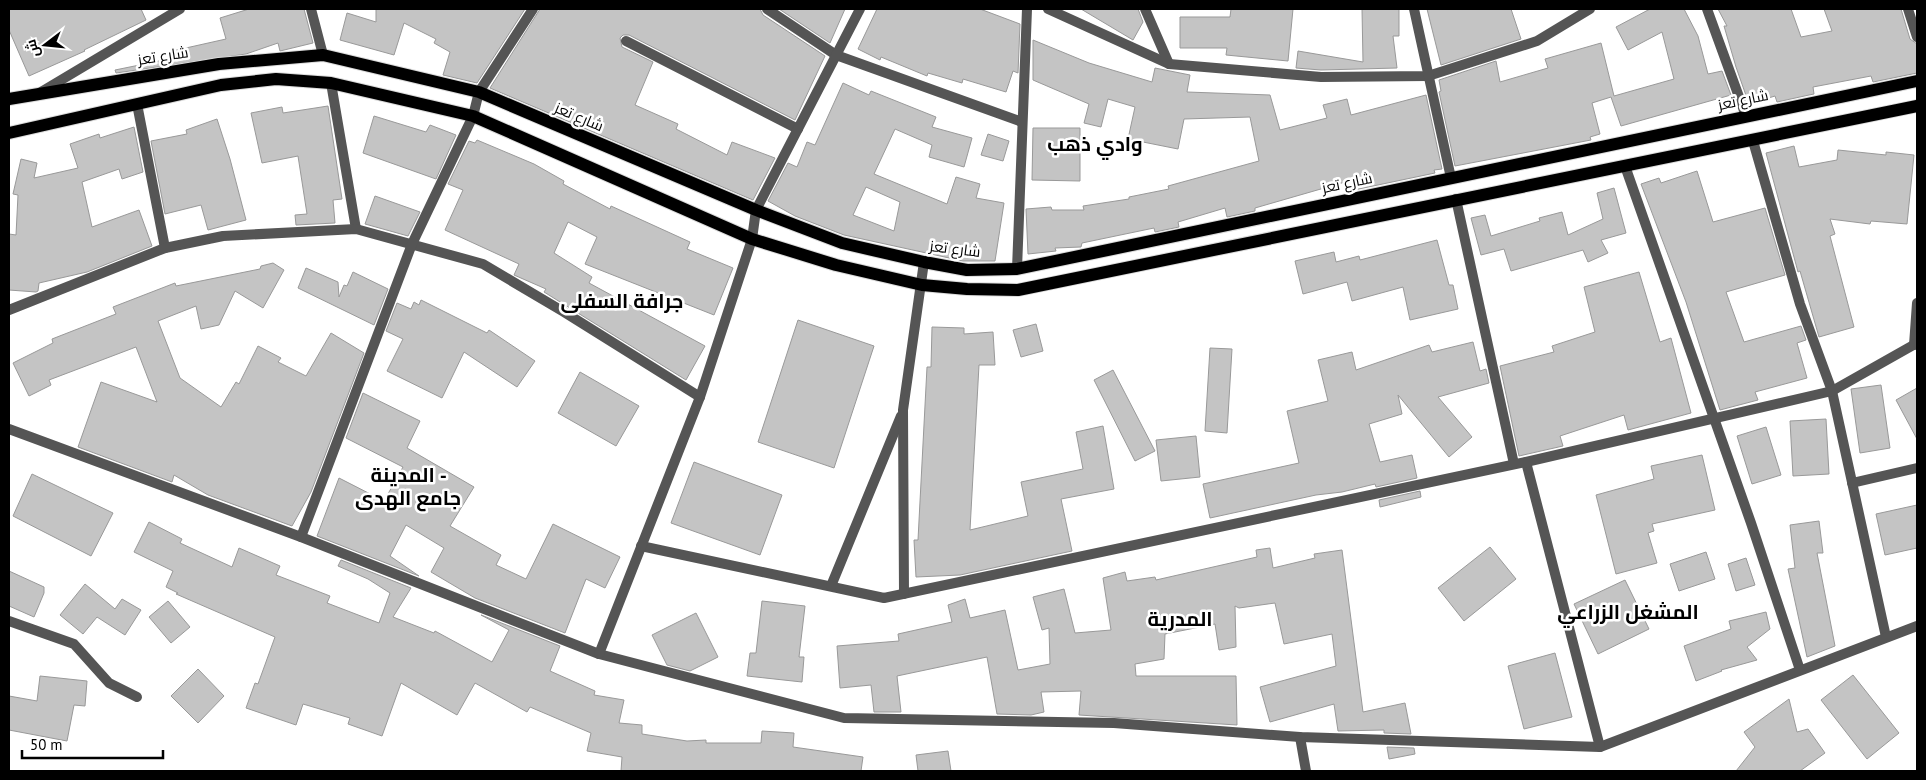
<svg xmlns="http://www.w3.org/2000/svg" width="1926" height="780" viewBox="0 0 1926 780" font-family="'PT Sans',Cairo,sans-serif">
	<rect width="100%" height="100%" fill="#fff"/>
	<g fill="#c4c4c4" stroke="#999" fill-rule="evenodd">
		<polygon points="9,9 141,9 146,20 84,50 85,51 29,76 9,30"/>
		<polygon points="249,9 304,9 313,43 280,51 278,43 246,54 116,73 115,70 169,59 168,52 226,39 220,18"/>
		<polygon points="376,9 525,9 477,83 443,75 450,52 434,43 436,39 404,23 394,55 340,40 347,13 376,22"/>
		<polygon points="540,9 760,9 763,15 825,56 795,120 629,35 623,35 620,38 622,47 653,62 635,105 678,124 676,129 727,155 732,142 775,158 753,200 490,88"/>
		<polygon points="779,9 845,9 830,43"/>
		<polygon points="877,9 980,9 1020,24 1018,73 1013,71 1006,92 963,79 962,83 928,73 927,76 881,57 880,60 858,49"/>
		<polygon points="1081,9 1138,9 1143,22 1133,40"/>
		<polygon points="1231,9 1293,9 1288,61 1226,55 1227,48 1180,48 1180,17 1230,17"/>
		<polygon points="1362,9 1399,9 1399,36 1393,36 1397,68 1321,70 1296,68 1298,51 1363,62"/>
		<polygon points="1427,9 1511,9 1521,39 1441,65"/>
		<polygon points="1650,9 1684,9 1698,36 1708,74 1722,71 1731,95 1621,126 1611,97 1592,103 1600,134 1590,137 1591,140 1455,166 1439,92 1441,91 1439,80 1496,61 1500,82 1548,68 1545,59 1601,43 1614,96 1674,79 1662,32 1628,50 1616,27"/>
		<polygon points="1718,9 1791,9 1801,37 1832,31 1824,9 1901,9 1910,39 1917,44 1917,73 1873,82 1871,76 1813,87 1814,94 1809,95 1777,102 1775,96 1749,104 1736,67 1724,26 1727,26"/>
		<polygon points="1033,40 1089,63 1152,82 1155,68 1190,75 1187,92 1270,95 1280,130 1327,118 1323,105 1347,99 1351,115 1426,95 1442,169 1434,170 1435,173 1354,190 1352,180 1255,208 1255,211 1227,217 1225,208 1178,222 1179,227 1155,232 1154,228 1082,243 1081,247 1055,248 1056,251 1028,254 1026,209 1051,207 1052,210 1084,210 1083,206 1129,199 1129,197 1169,189 1168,186 1259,161 1250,117 1184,119 1178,149 1128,139 1135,107 1108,99 1101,127 1084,123 1089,104 1033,80"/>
		<path d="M843,83L869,95L871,91L936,117L932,127L972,138L964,167L929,157L932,145L895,129L874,174L947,204L956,177L980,184L976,198L1004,203L995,261H963L844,235L795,216L768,201L788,163L797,167L807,142L815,145ZM866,187L900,202L894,231L853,215Z"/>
		<polygon points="328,106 342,199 333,200 335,223 296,225 295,215 307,214 298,156 262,163 251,113 282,107 283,113"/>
		<polygon points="374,116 426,132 430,125 456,135 436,179 363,153"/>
		<polygon points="217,119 230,159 246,220 208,230 201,205 165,214 151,141 187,134 186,130"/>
		<polygon points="134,127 143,172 122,179 119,169 82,182 92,227 139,210 152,246 87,272 39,283 38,291 36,292 9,290 9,234 16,235 18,195 13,194 21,159 37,163 34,178 78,168 70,144 99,134 100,138"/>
		<polygon points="1033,128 1080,128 1080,181 1032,180"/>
		<polygon points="988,134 1009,141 1003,161 981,155"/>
		<polygon points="477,140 534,164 564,181 563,184 610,209 611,206 690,242 687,249 733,268 714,315 585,264 597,237 568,222 554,253 592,277 589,283 705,346 686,380 544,292 546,289 514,275 519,264 445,230 463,190 448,184 469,141 475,143"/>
		<polygon points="1794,146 1799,167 1837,160 1838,150 1886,155 1886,152 1914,155 1907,224 1871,221 1870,224 1830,219 1835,234 1830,236 1854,327 1819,337 1800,271 1798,272 1766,153"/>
		<polygon points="1697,171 1713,222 1765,208 1785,275 1726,292 1744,342 1801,326 1806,340 1797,343 1807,378 1755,392 1758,400 1720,410 1686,302 1641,184 1659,178 1661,183"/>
		<polygon points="1614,188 1626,233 1601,240 1608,253 1588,262 1583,250 1511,271 1504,249 1481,255 1471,218 1485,215 1491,236 1540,221 1539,218 1562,212 1568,235 1603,219 1597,193"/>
		<polygon points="375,196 420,212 408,236 365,224"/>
		<polygon points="1437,240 1449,285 1453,285 1458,309 1410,320 1403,287 1352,301 1347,282 1303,294 1295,261 1334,252 1336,262 1359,256 1360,260"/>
		<polygon points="273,263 284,270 263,308 235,291 219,325 201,329 196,306 158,321 180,378 221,407 236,382 239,384 258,346 281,358 278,362 306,376 331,333 364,353 311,492 292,526 208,495 174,475 172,482 78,447 101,382 157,402 136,347 49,380 51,385 29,396 13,363 53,343 52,339 116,314 113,307 175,283 176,286 260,269 261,266"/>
		<polygon points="306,268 338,282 339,297 344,285 347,286 353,272 388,289 374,325 298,288"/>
		<polygon points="1639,272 1660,342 1671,338 1691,413 1628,430 1624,415 1560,436 1563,446 1519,456 1500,366 1554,352 1552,346 1595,332 1584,287"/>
		<polygon points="421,300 487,333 489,330 535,361 517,387 464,352 442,398 387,371 403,339 386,331 397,303 411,309 414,302 419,305"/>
		<polygon points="798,320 874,346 834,468 758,442"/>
		<polygon points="1036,324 1043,351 1021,357 1013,330"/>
		<polygon points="932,327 964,328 964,334 993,332 995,365 979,365 970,530 1028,516 1021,482 1083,469 1076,432 1103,426 1114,489 1061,499 1072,551 960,575 916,577 914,540 918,540 927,367 931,367"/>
		<polygon points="1473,342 1480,371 1486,369 1489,383 1438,397 1472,437 1449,457 1398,395 1402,414 1369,424 1380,462 1412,455 1417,478 1376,487 1375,484 1342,492 1316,495 1210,518 1203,484 1299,463 1287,411 1328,401 1318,360 1352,352 1356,370 1429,345 1432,352"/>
		<polygon points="1210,348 1232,349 1227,433 1205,431"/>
		<polygon points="1113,370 1155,451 1135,461 1094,380"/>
		<polygon points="580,372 639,406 616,446 558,413"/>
		<polygon points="1881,385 1890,448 1860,453 1851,389"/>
		<polygon points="1917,388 1917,439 1896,400"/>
		<polygon points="363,393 420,421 407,448 474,487 450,526 501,555 496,565 526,579 553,524 620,557 605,588 586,579 565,633 475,598 431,572 444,548 406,525 390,556 419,576 317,536 339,478 384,501 403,467 346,438"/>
		<polygon points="1826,419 1829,474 1793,476 1790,421"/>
		<polygon points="1766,427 1781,475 1752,484 1737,436"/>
		<polygon points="1196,436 1200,477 1161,481 1156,440"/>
		<polygon points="1702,455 1715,510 1652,524 1654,531 1648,533 1657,563 1616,574 1596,495 1654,479 1651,466"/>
		<polygon points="694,462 782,495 760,555 671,523"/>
		<polygon points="32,474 113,513 91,556 13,516"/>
		<polygon points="1420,491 1421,497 1380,507 1379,500"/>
		<polygon points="1917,505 1917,548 1885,555 1876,514"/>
		<polygon points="1819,521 1823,553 1817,553 1835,646 1807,657 1788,569 1795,568 1790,525"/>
		<polygon points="149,522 182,539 180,543 232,567 239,548 280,566 276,575 330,596 327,603 379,623 390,593 368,579 338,566 341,560 411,588 393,617 434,633 435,631 492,662 509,630 481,615 560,646 550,671 595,691 594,695 624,700 619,723 642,725 642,734 687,741 706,740 706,743 761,743 762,731 794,733 793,747 863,757 861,771 621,771 622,757 587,751 591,733 530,707 527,712 475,683 457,715 401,683 382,736 348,724 350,718 303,704 296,725 246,708 255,683 258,684 275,637 176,594 178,593 166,587 173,571 134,552"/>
		<polygon points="1490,547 1516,579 1464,621 1438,588"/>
		<polygon points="1270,548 1273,568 1315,558 1314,554 1342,550 1363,712 1405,703 1411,734 1384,733 1384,730 1338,731 1334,704 1270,722 1260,687 1336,666 1332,634 1284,644 1275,603 1239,608 1235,606 1236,647 1219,650 1215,624 1165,634 1164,659 1135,664 1136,676 1236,676 1237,725 1079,715 1081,691 1041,692 1044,712 1031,715 997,714 987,657 897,676 901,712 874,712 871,685 840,688 837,646 899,641 898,634 952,622 948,605 965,599 970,618 1005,610 1018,670 1050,664 1049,628 1042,630 1033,597 1064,589 1075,633 1111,630 1103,578 1125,572 1127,581 1155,577 1156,580 1257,557 1256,550"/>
		<polygon points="1706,552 1715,579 1679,591 1670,564"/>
		<polygon points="1746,558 1755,585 1736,591 1728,564"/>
		<polygon points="9,571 44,587 44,593 34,617 9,606"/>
		<polygon points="1625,580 1649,629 1598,654 1574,604"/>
		<polygon points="85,584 115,609 122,599 141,610 125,635 97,617 83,634 60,615"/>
		<polygon points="168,601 190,627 171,643 149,617"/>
		<polygon points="762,601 805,606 799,657 804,657 802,682 747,676 750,653 756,653"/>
		<polygon points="1766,612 1770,629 1747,647 1757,660 1721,670 1722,671 1696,681 1684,646 1731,629 1729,621"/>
		<polygon points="696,613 718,657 690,671 667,665 652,635"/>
		<polygon points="1555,653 1572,717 1524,729 1508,666"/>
		<polygon points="198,669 224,696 198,723 171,696"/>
		<polygon points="1853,675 1899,733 1867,759 1821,700"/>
		<polygon points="40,676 87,681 85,706 74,705 67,741 9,730 9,696 37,701"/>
		<polygon points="1789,699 1797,732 1808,729 1825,753 1800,771 1736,771 1755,747 1744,732"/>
		<polygon points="1387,747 1414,748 1415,754 1389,759"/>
		<polygon points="948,751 951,771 918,771 916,755"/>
	</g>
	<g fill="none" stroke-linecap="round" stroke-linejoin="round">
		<g stroke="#dbdbdb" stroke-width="14">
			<g id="primary">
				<polyline points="9,99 219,64 323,55 479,92 756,210 842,243 924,262 967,270 1017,269 1917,81"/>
				<polyline points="9,133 221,85 276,79 331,83 473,116 752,239 836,265 922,285 967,289 1018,290 1917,106"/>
			</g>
		</g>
		<g stroke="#555" stroke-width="10">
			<polyline points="311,9 323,55"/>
			<polyline points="767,9 836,55 1022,122"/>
			<polyline points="1048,9 1169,64 1321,77 1428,76 1537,41 1590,9"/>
			<polyline points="1145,9 1169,64"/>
			<polyline points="1414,9 1451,178"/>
			<polyline points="1707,9 1746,116"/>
			<polyline points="1908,9 1917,37"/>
			<polyline points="626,41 798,129"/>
			<polyline points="331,83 356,229"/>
			<polyline points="41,92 180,9"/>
			<polyline points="137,104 165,248"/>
			<polyline points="1753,141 1800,304 1832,391 1886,637"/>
			<polyline points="1625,166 1751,523 1800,670"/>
			<polyline points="1456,199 1514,464"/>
			<polyline points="1017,269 1027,9"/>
			<polyline points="9,310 165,248 223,236 356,229 483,264 564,312 700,397"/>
			<polyline points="1914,345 1917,303"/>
			<polyline points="9,429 301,537 599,654 844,718 1114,723 1300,737 1600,747 1917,626"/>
			<polyline points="1526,462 1600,747"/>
			<polyline points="1852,483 1917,468"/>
			<polyline points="301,537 412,244 473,116 479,92 533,9"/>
			<polyline points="641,546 884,598 1526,462 1832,391 1917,343"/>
			<polyline points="831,586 901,416"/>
			<polyline points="904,594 903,410 924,262"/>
			<polyline points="9,621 74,644 109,683 137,697"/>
			<polyline points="599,654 700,397 752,239 756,210 860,9"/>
			<polyline points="1300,737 1306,771"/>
		</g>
		<use href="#primary" stroke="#000" stroke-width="12"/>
	</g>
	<g text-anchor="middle" stroke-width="5" stroke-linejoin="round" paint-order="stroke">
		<g font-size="15" fill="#000" stroke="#fff">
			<text transform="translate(163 56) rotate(-9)" y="5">شارع تعز</text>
			<text transform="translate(1743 100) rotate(-12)" y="5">شارع تعز</text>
			<text transform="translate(579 117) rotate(23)" y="5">شارع تعز</text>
			<text transform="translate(1347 183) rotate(-12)" y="5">شارع تعز</text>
			<text transform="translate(955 249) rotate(7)" y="5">شارع تعز</text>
		</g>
		<g font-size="20" font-weight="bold" fill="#000" stroke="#fff">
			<text x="1095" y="151">وادي ذهب</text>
			<text x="622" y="308">جرافة السفلى</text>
			<text x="408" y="482">المدينة -<tspan x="408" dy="23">جامع الهدى</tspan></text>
			<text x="1628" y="619">المشغل الزراعي</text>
			<text x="1180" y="626">المدرية</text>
		</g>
	</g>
	<rect width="1926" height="780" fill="none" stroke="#000000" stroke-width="20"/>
	<g transform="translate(45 45) rotate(254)" stroke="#ffffff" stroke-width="4" paint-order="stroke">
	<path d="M0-4L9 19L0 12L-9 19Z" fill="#000000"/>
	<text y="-8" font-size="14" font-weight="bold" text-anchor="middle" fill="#000000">ش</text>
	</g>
	<path d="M22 750v8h141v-8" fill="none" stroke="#000000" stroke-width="2.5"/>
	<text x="30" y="750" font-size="15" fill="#000000" stroke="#ffffff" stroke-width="4" paint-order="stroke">50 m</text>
</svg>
